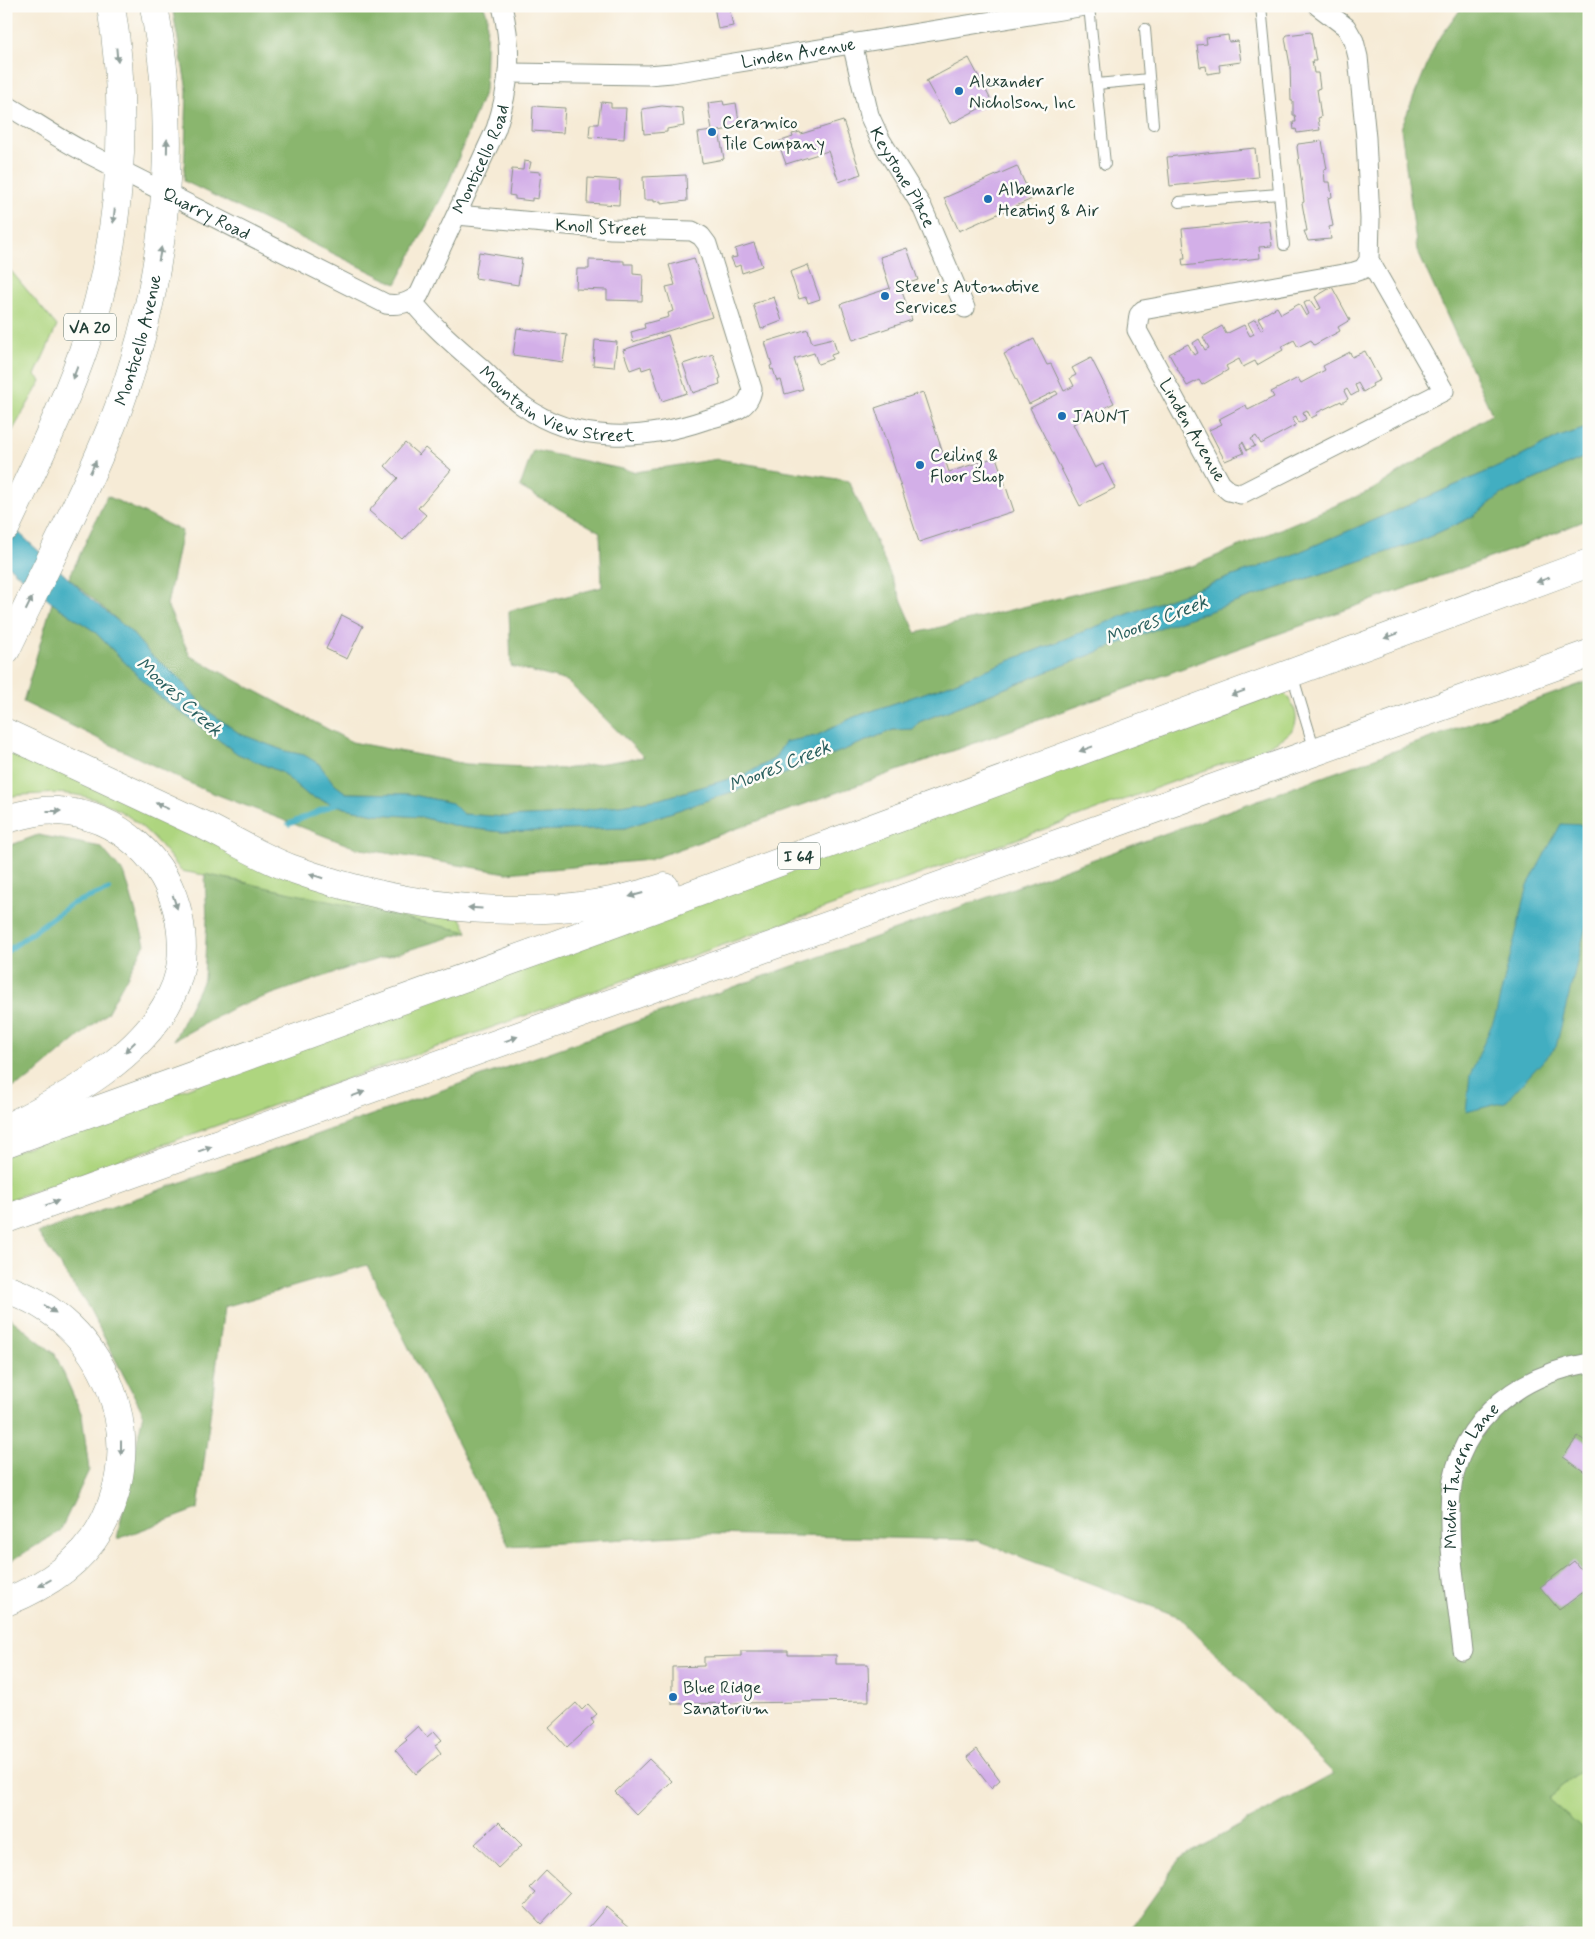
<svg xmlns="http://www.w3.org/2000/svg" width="1595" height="1939" viewBox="0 0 1595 1939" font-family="Mynerve,sans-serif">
	<rect width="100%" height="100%" fill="#fdfcf7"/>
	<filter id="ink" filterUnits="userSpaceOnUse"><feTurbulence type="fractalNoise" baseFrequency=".02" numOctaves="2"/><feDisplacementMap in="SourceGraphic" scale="10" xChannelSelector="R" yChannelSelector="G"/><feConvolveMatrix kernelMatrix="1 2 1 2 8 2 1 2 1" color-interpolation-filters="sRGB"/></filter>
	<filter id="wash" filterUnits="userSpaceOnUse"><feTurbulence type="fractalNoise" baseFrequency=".0096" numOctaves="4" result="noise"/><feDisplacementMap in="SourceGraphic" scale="20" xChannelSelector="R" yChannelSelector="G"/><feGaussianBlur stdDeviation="1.12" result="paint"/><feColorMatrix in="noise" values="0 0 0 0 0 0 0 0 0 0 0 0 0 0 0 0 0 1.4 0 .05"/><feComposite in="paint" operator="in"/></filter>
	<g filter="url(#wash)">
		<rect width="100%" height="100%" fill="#f6ebd6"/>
		<g fill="#aed57f" stroke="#66895a">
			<polygon points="6,265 57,326 35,375 41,381 6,442"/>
			<path d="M1270,690L1282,691C1292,700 1301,716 1293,729C1281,746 1219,765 1197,773C802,919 403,1058 6,1201V1155Z"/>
			<path d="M6,743L153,814L459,914L468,932L301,897L240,881L181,871C145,822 105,788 41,794C29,795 17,794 6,798Z"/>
			<polygon points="1589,1765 1589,1852 1548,1798"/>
		</g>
		<g fill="#8ab66e" stroke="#547a51">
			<polygon points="172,6 484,6 487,15 485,90 448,185 396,284 184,181 187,90"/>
			<polygon points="1463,6 1589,6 1589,427 1559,437 1514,460 1290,556 1146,607 945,686 854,717 816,736 785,742 774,759 746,774 661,799 552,815 504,817 463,814 452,803 409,794 346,793 334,784 319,764 304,755 285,751 240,734 208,711 178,677 150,654 130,631 69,578 107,496 182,531 167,605 190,656 352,742 466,764 564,769 644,757 567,681 511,666 509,611 602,587 600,532 520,487 533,450 636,472 718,459 849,481 916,633 1195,565 1372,490 1492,414 1417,250 1401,128 1436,43"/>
			<polygon points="1589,455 1589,519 1512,550 649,860 507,873 356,848 200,788 23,702 52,603 94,631 156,694 238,754 281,772 309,796 345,808 375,814 421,817 460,827 502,832 625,828 782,775 893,730 913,729 919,722 1159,628 1420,541 1472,517 1502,494"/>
			<polygon points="1589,681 1589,1765 1548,1798 1589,1834 1589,1933 1128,1933 1182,1857 1334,1774 1180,1617 976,1540 708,1534 509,1546 367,1265 224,1307 198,1509 117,1539 143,1413 89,1308 38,1233 994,895"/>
			<polygon points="38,835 101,847 125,875 145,944 107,1013 28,1080 6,1091 6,847"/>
			<polygon points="205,874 468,932 348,968 235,1007 174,1040 204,978 207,920"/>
			<polygon points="6,1315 55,1354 82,1415 89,1470 60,1531 6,1564"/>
		</g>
		<g fill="#43aec1" stroke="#31767a">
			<polygon points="1589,427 1589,455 1502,494 1472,517 1420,541 1159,628 919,722 913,729 893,730 782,775 625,828 502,832 460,827 421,817 375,814 345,808 309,796 281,772 238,754 156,694 94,631 52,603 6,564 6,521 92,600 130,631 150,654 178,677 208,711 240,734 285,751 304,755 319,764 334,784 346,793 409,794 452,803 463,814 504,817 552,815 661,799 746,774 774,759 785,742 816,736 854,717 945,686 1146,607 1290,556 1514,460 1559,437"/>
			<polygon points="1561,824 1586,825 1589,844 1589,914 1556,1047 1505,1102 1466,1112 1470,1075 1495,1017 1528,885"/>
		</g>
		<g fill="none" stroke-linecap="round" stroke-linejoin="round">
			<g stroke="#43aec1" stroke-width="5.5">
				<polyline points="289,824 340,802"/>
				<polyline points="6,952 71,904 109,890"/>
			</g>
		</g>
		<g id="blocks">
			<g fill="#d3afe8">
				<polygon points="714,6 729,6 733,26 718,29"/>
				<polygon points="1311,32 1316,61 1312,61 1314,73 1318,73 1320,88 1317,89 1321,117 1318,118 1320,130 1297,133 1296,129 1294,130 1293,122 1296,122 1295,115 1293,115 1293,101 1291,101 1290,65 1285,38 1287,35"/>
				<polygon points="1228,35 1229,42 1238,41 1241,62 1219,65 1220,72 1207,74 1206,66 1200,67 1197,45 1207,44 1206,38"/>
				<polygon points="969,58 992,102 950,124 926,81"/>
				<polygon points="723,101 724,105 736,103 740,127 719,131 724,159 702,163 698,133 712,131 708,103"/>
				<polygon points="601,102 611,103 611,108 626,108 624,139 589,137 590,124 598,124"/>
				<polygon points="533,106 565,108 563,133 532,131"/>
				<polygon points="662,106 682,108 684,126 667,129 667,132 644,134 642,109"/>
				<polygon points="843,121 861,174 839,182 828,151 786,164 778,142 793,137 792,134 800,132 801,134"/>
				<polygon points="1322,141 1327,169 1324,170 1325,182 1330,182 1332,197 1328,198 1333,226 1329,227 1331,239 1308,241 1304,231 1307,231 1302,203 1304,202 1297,147 1298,144"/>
				<polygon points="1255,148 1258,177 1170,186 1167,157"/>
				<polygon points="524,161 531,162 529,171 541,172 538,199 532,198 532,201 515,199 515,196 509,195 512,169 523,170"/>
				<polygon points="1017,166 1032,199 959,231 944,198"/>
				<polygon points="686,175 687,201 661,204 661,201 654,202 654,200 644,200 643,177"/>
				<polygon points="588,178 620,180 619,205 587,203"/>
				<polygon points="1269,220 1272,246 1259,247 1260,258 1183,266 1182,259 1185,259 1182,229"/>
				<polygon points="754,243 762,266 742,273 740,265 735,267 731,258 737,257 735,249"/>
				<polygon points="907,248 918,280 900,286 912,320 853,340 841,304 890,288 880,257"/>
				<polygon points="479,252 522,259 518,285 475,278"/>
				<polygon points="694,258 712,317 633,342 631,332 645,328 644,324 669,317 668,313 673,311 666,287 675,285 669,265"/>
				<polygon points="589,260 624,261 624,264 633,264 633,274 643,275 642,301 607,300 607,290 576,289 577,269 589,269"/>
				<polygon points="808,265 820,299 808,303 806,297 799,299 790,272"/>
				<polygon points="1332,287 1350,320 1338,327 1340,331 1314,345 1311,340 1298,347 1294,340 1281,347 1283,350 1257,365 1255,361 1243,367 1239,359 1226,366 1228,370 1202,385 1199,380 1187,386 1169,354 1188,344 1194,355 1198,353 1193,343 1199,339 1205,350 1209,348 1203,337 1222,326 1226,334 1244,325 1250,336 1254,334 1248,323 1255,319 1261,330 1264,328 1258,318 1277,307 1281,314 1299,304 1306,316 1309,314 1304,303 1310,300 1317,310 1321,308 1315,297"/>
				<polygon points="774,297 782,321 761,329 753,304"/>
				<polygon points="517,328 567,335 563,362 513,355"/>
				<polygon points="808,329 812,343 833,338 837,353 831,355 832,359 818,364 814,353 794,359 803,389 785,394 781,380 777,381 773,369 771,370 770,366 772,365 765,342"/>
				<polygon points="668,335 687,393 662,401 651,367 642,370 641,366 630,370 623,350"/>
				<polygon points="1034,339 1047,365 1051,364 1064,391 1074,386 1070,378 1076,375 1072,368 1091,358 1114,403 1073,424 1095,468 1103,464 1115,488 1080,506 1030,408 1058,394 1056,391 1029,404 1004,354"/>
				<polygon points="595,340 617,342 614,367 593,365"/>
				<polygon points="1365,351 1380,380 1372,384 1373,386 1363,392 1358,383 1355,385 1358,392 1351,396 1347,389 1344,391 1348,399 1342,403 1341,401 1316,413 1317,415 1311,418 1307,410 1303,412 1306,419 1299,423 1296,416 1292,418 1296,425 1261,444 1256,436 1251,439 1255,446 1247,450 1243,442 1240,444 1244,453 1225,461 1209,430 1222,424 1219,419 1246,405 1248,410 1274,397 1271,392 1298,378 1301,383 1325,370 1323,366 1350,352 1352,357"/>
				<polygon points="713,354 721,378 719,379 720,384 693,393 683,364"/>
				<polygon points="923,392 949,472 996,457 1014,511 919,542 875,408"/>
				<polygon points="405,443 419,455 425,448 451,470 418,508 426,515 403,540 369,511 398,478 385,466"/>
				<polygon points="342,615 363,626 347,659 326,649"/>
				<polygon points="1578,1436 1589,1444 1589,1475 1563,1457"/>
				<polygon points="1574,1561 1589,1580 1589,1588 1559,1610 1540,1587"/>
				<polygon points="741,1651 788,1651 788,1655 836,1655 836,1664 868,1664 869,1701 672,1704 672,1667 704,1666 704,1657 741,1656"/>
				<polygon points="576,1703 582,1710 588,1704 597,1714 591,1719 594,1723 567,1748 549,1728"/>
				<polygon points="418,1726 427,1737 434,1731 442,1740 435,1745 441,1753 416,1774 395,1750 407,1740 405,1738"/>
				<polygon points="977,1749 1000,1780 991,1788 967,1757"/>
				<polygon points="649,1759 672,1781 637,1815 615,1792"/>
				<polygon points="499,1822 522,1845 498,1868 475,1844"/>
				<polygon points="546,1871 570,1893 541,1924 524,1906 536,1893 530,1888"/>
				<polygon points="606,1907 631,1928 627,1933 584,1933"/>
			</g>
		</g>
	</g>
	<g filter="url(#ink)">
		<use href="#blocks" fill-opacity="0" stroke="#8a9485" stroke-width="1"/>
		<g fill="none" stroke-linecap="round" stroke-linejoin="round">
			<g stroke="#8a9485" stroke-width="12">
				<g id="lane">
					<polyline points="1089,6 1105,164"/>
					<polyline points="1261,6 1284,245"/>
					<polyline points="1145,29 1153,124"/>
					<polyline points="1097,84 1149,79"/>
					<polyline points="1179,202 1279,194"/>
					<polyline points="1292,674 1315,751"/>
				</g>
			</g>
			<g stroke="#8a9485" stroke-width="21">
				<g id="street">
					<polyline points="1318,6 1346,27 1354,41 1358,57 1366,138 1370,219 1369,260 1444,391 1241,494 1229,491 1221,484 1137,330 1139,315 1143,310 1354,272 1363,269 1369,260"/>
					<path id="s1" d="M852,43L869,115L880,139L922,207L965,308"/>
					<path id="s2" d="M509,73L648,75L672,73L1085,6"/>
					<path id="s3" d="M6,105C32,120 56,137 81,150C182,202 284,252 386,304C399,306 408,303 419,295L496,129C510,87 513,49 502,6"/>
					<path id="s4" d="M412,301C432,326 456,346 480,367C494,380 507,394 522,405C576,445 646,440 705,420C725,414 749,412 752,389L707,244L701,236L692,231L611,229L457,215"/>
					<path id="s5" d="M1463,1651C1458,1605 1449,1557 1450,1511C1450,1428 1512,1376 1589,1363"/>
				</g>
			</g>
			<g stroke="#8a9485" stroke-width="29">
				<g id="primary">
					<path d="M6,527C32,472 60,415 81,357C121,246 130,122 111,6"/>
					<path id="s6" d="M6,650C42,575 81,501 112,425C165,291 181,147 154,6"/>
				</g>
			</g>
			<g stroke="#8a9485" stroke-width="29">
				<g id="highway">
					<path d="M6,733C72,764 139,795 205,826C233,840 261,857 290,868C408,911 543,927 665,887"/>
					<path d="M6,819C23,815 41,809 58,811C119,815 167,859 179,918C184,944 183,972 171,996C143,1056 69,1096 12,1125"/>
					<polyline points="6,1143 615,923 1589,563"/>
					<polyline points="6,1219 1589,654"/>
					<path d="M6,1289C105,1321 152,1437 100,1529C80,1564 43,1587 6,1602"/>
				</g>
			</g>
			<use href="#lane" stroke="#fff" stroke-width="10"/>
			<use href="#street" stroke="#fff" stroke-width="19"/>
			<use href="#primary" stroke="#fff" stroke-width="28"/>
			<use href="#highway" stroke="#fff" stroke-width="28"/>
		</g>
		<defs><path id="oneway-solid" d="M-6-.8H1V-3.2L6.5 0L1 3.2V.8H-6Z" transform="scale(1.25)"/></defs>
		<g fill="#8f9e9a">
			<use href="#oneway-solid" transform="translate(117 55) rotate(85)"/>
			<use href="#oneway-solid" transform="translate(167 146) rotate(-89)"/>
			<use href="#oneway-solid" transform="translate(114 216) rotate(96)"/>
			<use href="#oneway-solid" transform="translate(160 254) rotate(-79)"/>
			<use href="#oneway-solid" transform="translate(75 373) rotate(111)"/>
			<use href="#oneway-solid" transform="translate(93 467) rotate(-65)"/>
			<use href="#oneway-solid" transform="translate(1543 580) rotate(160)"/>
			<use href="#oneway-solid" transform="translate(29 604) rotate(-64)"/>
			<use href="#oneway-solid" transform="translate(1391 636) rotate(160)"/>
			<use href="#oneway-solid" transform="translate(1238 693) rotate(160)"/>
			<use href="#oneway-solid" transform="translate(1086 749) rotate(160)"/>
			<use href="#oneway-solid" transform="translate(162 806) rotate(-155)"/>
			<use href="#oneway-solid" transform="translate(54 811)"/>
			<use href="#oneway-solid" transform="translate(316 876) rotate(-163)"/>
			<use href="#oneway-solid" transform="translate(636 895) rotate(165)"/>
			<use href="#oneway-solid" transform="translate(175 902) rotate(72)"/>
			<use href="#oneway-solid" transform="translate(475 908) rotate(-176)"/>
			<use href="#oneway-solid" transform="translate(511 1039) rotate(-20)"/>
			<use href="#oneway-solid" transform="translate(130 1047) rotate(136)"/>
			<use href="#oneway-solid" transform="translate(358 1094) rotate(-20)"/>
			<use href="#oneway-solid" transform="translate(205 1149) rotate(-20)"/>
			<use href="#oneway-solid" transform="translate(52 1203) rotate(-20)"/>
			<use href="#oneway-solid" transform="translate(50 1309) rotate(33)"/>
			<use href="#oneway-solid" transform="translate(121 1448) rotate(90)"/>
			<use href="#oneway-solid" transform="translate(45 1583) rotate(150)"/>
		</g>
	</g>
	<g fill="#1f6fb2" stroke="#fdfcf7" stroke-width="2">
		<circle cx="959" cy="91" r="5"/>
		<circle cx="712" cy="132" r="5"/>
		<circle cx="988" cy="199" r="5"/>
		<circle cx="885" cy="296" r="5"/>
		<circle cx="1062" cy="416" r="5"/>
		<circle cx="920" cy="465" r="5"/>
		<circle cx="673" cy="1697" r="5"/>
	</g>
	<g text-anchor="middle" stroke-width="5" stroke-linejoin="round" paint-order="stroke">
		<g fill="#fdfcf7" stroke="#62766e" stroke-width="1">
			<rect x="64" y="313.5" width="52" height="27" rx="4"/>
			<rect x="778" y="842.5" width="42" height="27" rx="4"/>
		</g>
		<g font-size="16" font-weight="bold" fill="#1f3d34">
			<text x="90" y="333">VA 20</text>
			<text x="799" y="862">I 64</text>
		</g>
		<g font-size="18" fill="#1f3d34" stroke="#fdfcf7">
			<text dy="6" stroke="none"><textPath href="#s2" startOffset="291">Linden Avenue</textPath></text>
			<text dy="6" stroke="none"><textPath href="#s3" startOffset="614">Monticello Road</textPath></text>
			<text dy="6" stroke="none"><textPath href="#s1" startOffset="145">Keystone Place</textPath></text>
			<text dy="6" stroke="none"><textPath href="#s3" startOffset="228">Quarry Road</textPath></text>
			<text transform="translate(601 227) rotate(3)" y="6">Knoll Street</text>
			<text dy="6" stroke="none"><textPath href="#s6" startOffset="338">Monticello Avenue</textPath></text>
			<text dy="6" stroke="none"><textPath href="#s4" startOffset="184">Mountain View Street</textPath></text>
			<text transform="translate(1193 430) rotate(60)" y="6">Linden Avenue</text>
			<text dy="6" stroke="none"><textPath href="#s5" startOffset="181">Michie Tavern Lane</textPath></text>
		</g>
		<g font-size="18" fill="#1f3d34" stroke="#fdfcf7" text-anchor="start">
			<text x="969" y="87">Alexander<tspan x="969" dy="21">Nicholson, Inc</tspan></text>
			<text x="722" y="128">Ceramico<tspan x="722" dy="21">Tile Company</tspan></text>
			<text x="998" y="195">Albemarle<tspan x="998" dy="21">Heating &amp; Air</tspan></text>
			<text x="895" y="292">Steve's Automotive<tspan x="895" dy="21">Services</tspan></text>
			<text x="1072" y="422">JAUNT</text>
			<text x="930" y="461">Ceiling &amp;<tspan x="930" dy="21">Floor Shop</tspan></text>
			<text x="683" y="1693">Blue Ridge<tspan x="683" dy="21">Sanatorium</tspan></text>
		</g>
		<g font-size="19" font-style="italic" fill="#2a5f5e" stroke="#fdfcf7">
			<text transform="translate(1156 619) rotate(-21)" y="7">Moores Creek</text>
			<text transform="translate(180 696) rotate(42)" y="7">Moores Creek</text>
			<text transform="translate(779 765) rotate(-22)" y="7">Moores Creek</text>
		</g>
	</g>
	<rect width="1595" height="1939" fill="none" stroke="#fdfcf7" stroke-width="25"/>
</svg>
